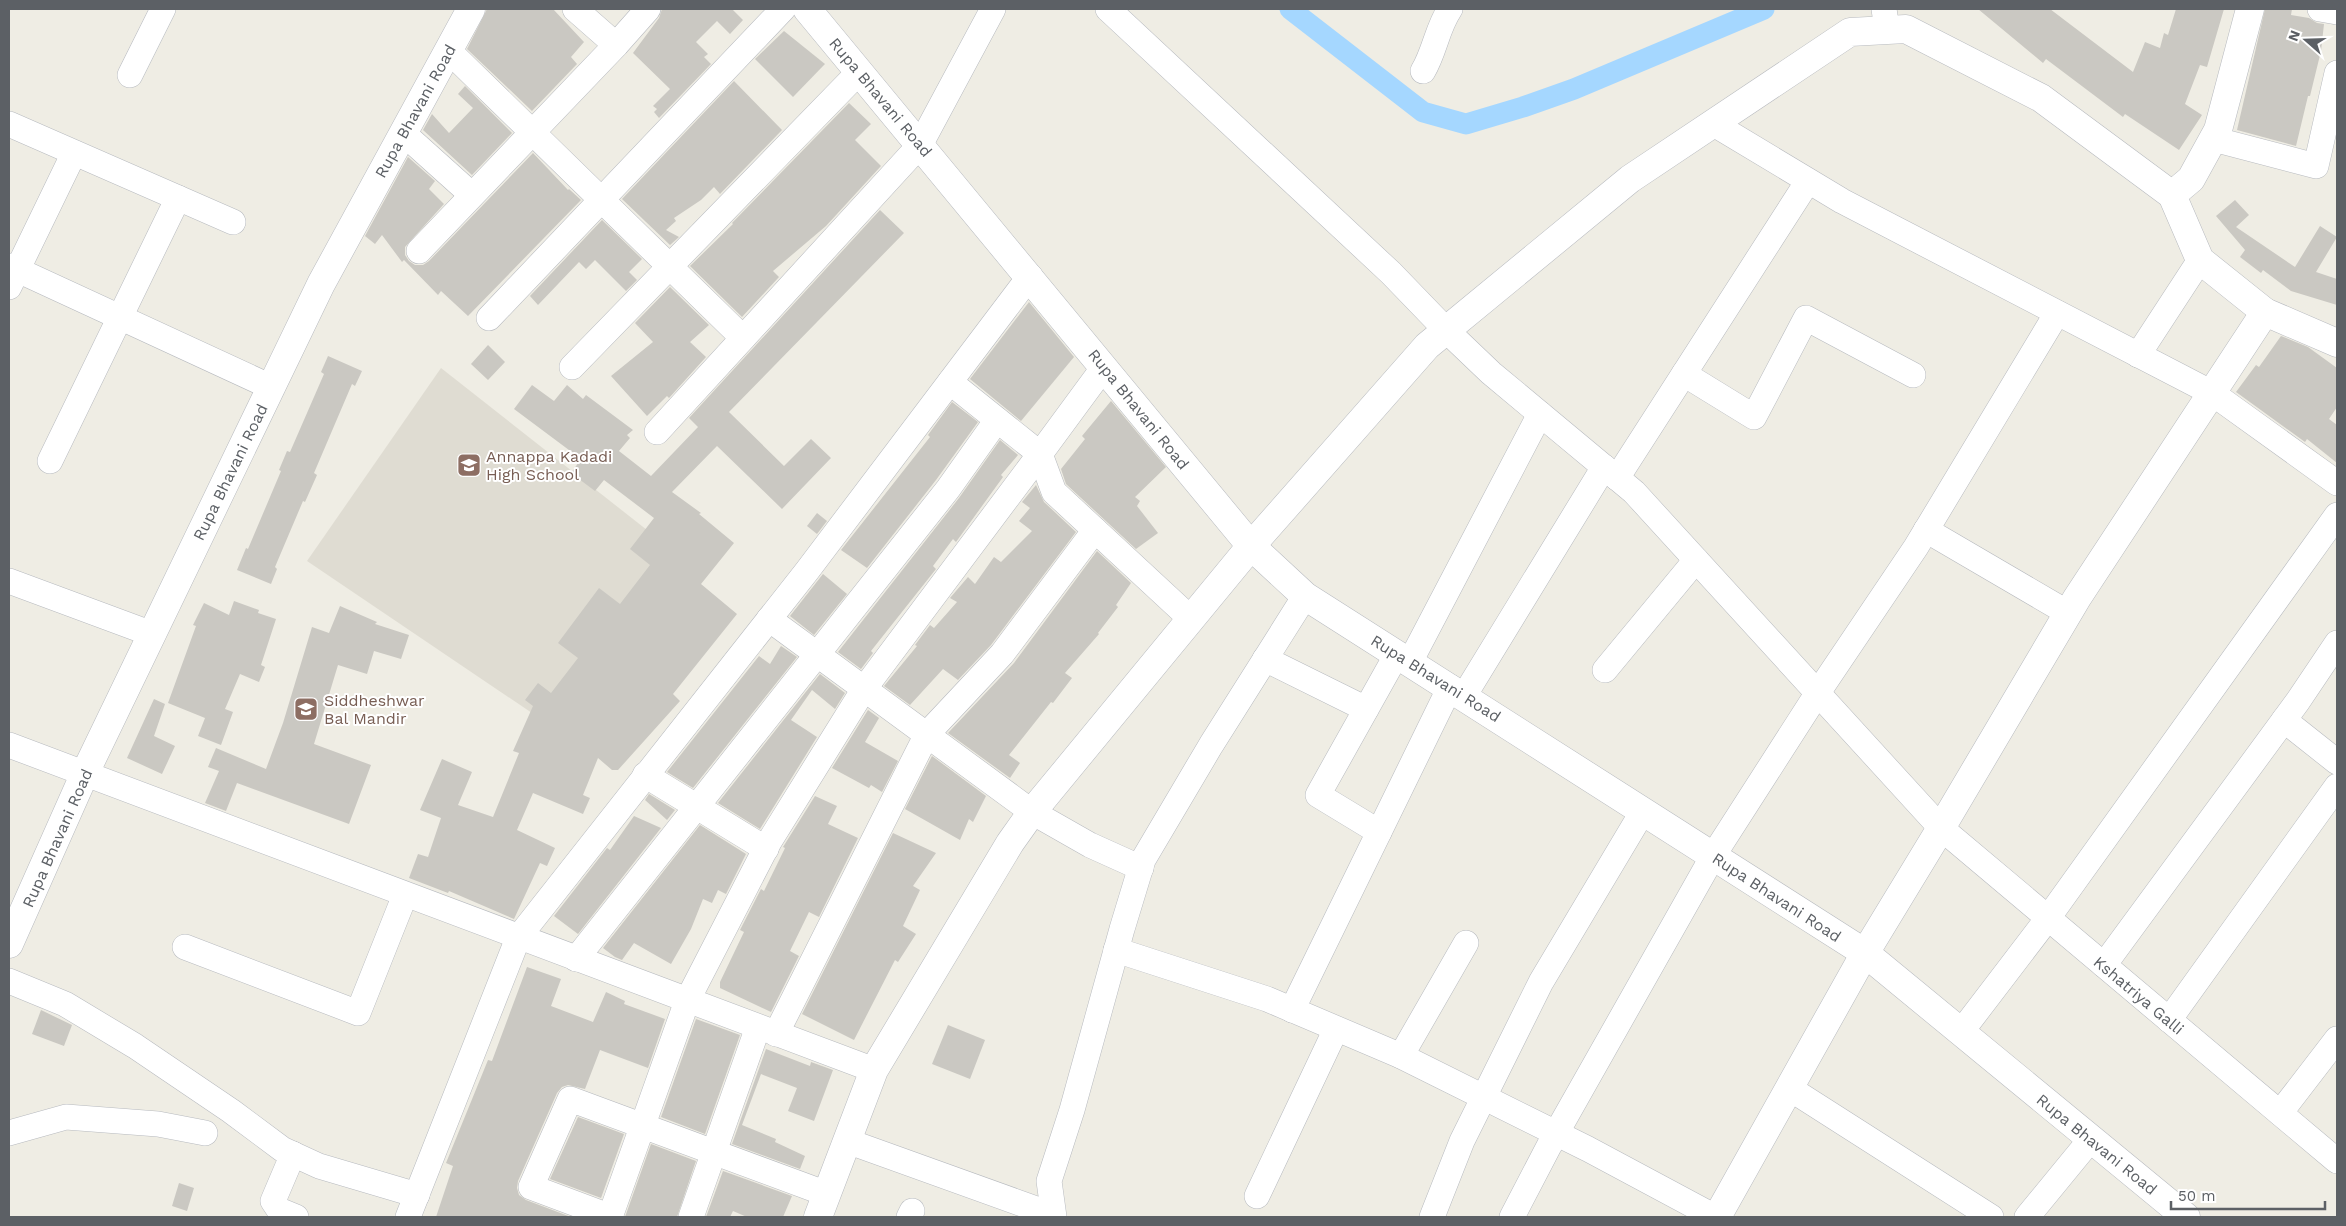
<svg xmlns="http://www.w3.org/2000/svg" width="2346" height="1226" viewBox="0 0 2346 1226" font-family="'Work Sans',sans-serif">
	<rect width="100%" height="100%" fill="#efede4"/>
	<polygon fill="#dfdcd2" points="441,368 694,567 563,734 307,561"/>
	<g fill="none" stroke-linecap="round" stroke-linejoin="round">
		<polyline stroke="#a5d7ff" stroke-width="21" points="1290,9 1423,112 1466,124 1523,107 1574,89 1764,9"/>
	</g>
	<g fill="#cac8c2">
		<polygon points="487,9 553,9 584,42 571,57 577,64 532,111 467,49"/>
		<polygon points="662,9 732,9 743,20 730,34 717,21 696,42 708,54 704,57 711,64 659,118 654,112 657,109 653,106 670,89 633,53 659,18"/>
		<polygon points="1978,9 2050,9 2133,72 2145,42 2160,48 2164,33 2168,35 2176,9 2224,9 2207,67 2200,65 2185,104 2202,115 2179,150 2125,114 2123,117 2046,59 2043,63"/>
		<polygon points="2265,9 2292,9 2291,15 2309,18 2317,23 2324,24 2321,51 2310,96 2308,96 2296,146 2237,130"/>
		<polygon points="784,31 825,64 793,97 755,59"/>
		<polygon points="734,81 782,130 720,194 714,187 701,200 674,218 676,221 666,230 679,237 670,245 622,199"/>
		<polygon points="465,86 512,133 472,175 423,130 432,114 449,133 473,108 458,94"/>
		<polygon points="849,103 871,124 855,140 881,166 826,226 773,271 779,277 742,317 690,266 733,224 732,223"/>
		<polygon points="533,153 568,190 569,189 581,200 468,316 441,291 438,295 404,260 402,262 382,235 375,244 365,236 408,157 435,181 429,189 444,204 405,247 405,255 409,261 415,265 423,265 429,261"/>
		<polygon points="2235,200 2249,215 2236,227 2295,267 2320,226 2337,237 2316,272 2337,279 2337,305 2291,291 2263,270 2261,273 2240,257 2245,250 2216,216"/>
		<polygon points="880,210 904,233 729,412 784,466 811,439 831,458 782,509 717,446 672,492 701,513 699,514 734,543 701,584 737,614 673,694 680,701 618,770 612,770 598,758 583,795 590,798 583,814 533,793 517,830 555,848 547,866 540,863 514,919 449,891 448,893 409,878 418,854 428,857 441,818 420,810 442,759 472,772 458,805 493,817 519,753 513,751 533,706 525,700 538,683 551,693 578,658 558,643 599,588 620,604 650,565 630,549 654,518 604,480 595,491 571,473 581,459 514,409 532,385 554,401 567,385 583,399 586,395 633,430 627,435 630,438 619,451 651,476 698,427 689,418"/>
		<polygon points="602,220 642,259 629,272 637,280 626,291 595,260 586,269 579,262 538,305 530,296"/>
		<polygon points="670,287 709,325 690,342 706,357 669,398 667,396 647,416 611,376 653,342 635,323"/>
		<polygon points="1029,302 1074,357 1021,421 970,379"/>
		<polygon points="2281,336 2308,347 2337,368 2337,407 2329,419 2337,425 2337,463 2307,439 2305,442 2236,392 2256,365 2259,367"/>
		<polygon points="488,345 505,362 488,380 471,364"/>
		<polygon points="328,356 362,371 355,386 352,384 314,473 317,475 305,502 303,501 275,567 277,569 271,584 237,570 246,548 248,549 281,471 279,470 287,451 290,452 324,374 321,372"/>
		<polygon points="1111,401 1166,467 1135,497 1140,501 1137,506 1158,533 1136,549 1066,484 1061,469 1085,439 1082,436"/>
		<polygon points="952,402 978,422 936,480 867,568 841,550 930,437 928,435"/>
		<polygon points="1000,440 1018,455 1001,475 1003,477 956,542 953,539 933,566 936,569 871,651 873,653 861,669 838,652 959,498"/>
		<polygon points="1036,485 1044,502 1076,532 991,645 958,680 943,669 910,705 884,686 917,646 915,645 930,625 934,628 957,602 950,598 968,577 975,584 994,557 1001,562 1032,531 1019,521 1030,508 1022,502"/>
		<polygon points="817,513 827,521 817,534 807,526"/>
		<polygon points="1097,551 1131,583 1116,605 1118,607 1098,633 1099,634 1065,673 1072,678 1053,703 1051,702 1009,755 1020,763 1010,778 948,733 1014,663"/>
		<polygon points="823,574 847,594 814,635 790,616"/>
		<polygon points="234,601 259,610 258,613 276,619 261,665 265,667 259,682 240,674 225,709 233,712 221,745 198,736 205,718 168,703 196,626 193,625 204,603 229,615"/>
		<polygon points="340,606 377,622 375,624 409,635 401,659 374,651 367,674 338,665 314,744 371,765 349,824 237,783 226,811 205,803 219,771 208,767 216,748 266,769 283,723 312,627 329,633"/>
		<polygon points="781,646 797,657 693,788 667,772 759,656 770,664"/>
		<polygon points="820,674 845,693 835,709 812,690 791,720 817,737 760,829 718,803"/>
		<polygon points="154,699 165,704 154,736 175,746 162,774 127,758"/>
		<polygon points="868,710 879,718 865,742 898,761 882,792 871,785 869,788 832,768"/>
		<polygon points="932,756 986,796 973,822 969,819 960,840 905,809"/>
		<polygon points="649,794 675,810 667,820 645,800"/>
		<polygon points="815,796 837,806 828,824 858,838 819,917 809,912 790,951 799,956 771,1012 720,988 720,982 744,932 740,930 761,889 764,891 785,848 783,847"/>
		<polygon points="634,816 661,828 578,934 554,916 607,848 610,850"/>
		<polygon points="700,825 746,854 726,894 718,890 712,903 703,899 691,929 671,964 634,943 622,960 615,957 603,948"/>
		<polygon points="893,833 936,853 913,886 920,890 903,926 916,934 898,962 895,960 854,1040 802,1014"/>
		<polygon points="527,967 561,979 551,1006 593,1022 606,992 625,1001 624,1004 665,1019 648,1068 600,1050 585,1089 568,1085 562,1087 557,1093 518,1181 517,1188 519,1195 526,1200 571,1217 436,1217 453,1166 446,1163 488,1060 492,1061"/>
		<polygon points="41,1010 72,1025 64,1046 32,1034"/>
		<polygon points="696,1019 740,1035 705,1134 661,1117"/>
		<polygon points="948,1025 985,1040 970,1079 932,1064"/>
		<polygon points="766,1049 810,1066 811,1062 833,1070 814,1121 788,1111 797,1088 761,1074 742,1125 776,1139 775,1142 805,1156 800,1169 732,1144"/>
		<polygon points="578,1117 624,1134 601,1198 550,1179"/>
		<polygon points="651,1144 696,1161 677,1217 625,1217"/>
		<polygon points="723,1171 792,1196 783,1217 747,1217 733,1211 730,1217 706,1217"/>
		<polygon points="179,1183 194,1188 187,1211 172,1206"/>
	</g>
	<g fill="none" stroke-linecap="round" stroke-linejoin="round">
		<g stroke="#b7babf" stroke-width="26">
			<g id="minor">
				<polyline points="575,9 616,45"/>
				<polyline points="1108,9 1391,273 1447,331 1491,373 1634,492 1941,828 2337,1161"/>
				<polyline points="1884,9 1887,29"/>
				<polyline points="2320,9 2337,12"/>
				<polyline points="448,50 743,338"/>
				<path d="M1423,71C1435,51 1437,28 1450,9"/>
				<polyline points="130,75 163,9"/>
				<polyline points="9,124 233,222"/>
				<polyline points="1714,124 1842,201 2212,393 2337,483"/>
				<polyline points="403,133 472,195"/>
				<polyline points="2213,139 2316,166 2337,73"/>
				<polyline points="419,251 616,45 648,9"/>
				<polyline points="9,266 271,387"/>
				<polyline points="9,287 74,153"/>
				<polyline points="489,318 783,9"/>
				<polyline points="2138,355 2200,260"/>
				<polyline points="572,367 859,72"/>
				<polyline points="1684,374 1754,417 1806,318 1913,375"/>
				<polyline points="950,382 1040,454 1104,367"/>
				<polyline points="657,432 920,145 993,9"/>
				<polyline points="1040,454 1054,492 1191,619"/>
				<polyline points="50,461 178,198"/>
				<polyline points="1617,478 1808,181"/>
				<polyline points="1926,530 2068,613"/>
				<polyline points="9,581 152,634"/>
				<polyline points="769,619 1032,812 1090,845 1141,868"/>
				<polyline points="1265,659 1366,709"/>
				<polyline points="1410,662 1540,414"/>
				<polyline points="1605,670 1696,560"/>
				<polyline points="1464,696 1604,467"/>
				<polyline points="2284,720 2337,762"/>
				<polyline points="9,745 874,1070"/>
				<polyline points="645,775 766,849"/>
				<polyline points="1379,832 1318,795 1397,654"/>
				<polyline points="185,947 358,1013 405,895"/>
				<polyline points="1116,950 1267,999 1401,1056 1588,1149 1715,1217"/>
				<polyline points="576,959 948,489 997,420"/>
				<polyline points="2104,965 2298,701 2337,643"/>
				<polyline points="9,981 65,1004 135,1046 231,1111 282,1149 319,1166 417,1195"/>
				<polyline points="1292,1010 1450,687"/>
				<polyline points="2169,1020 2337,786"/>
				<polyline points="1961,1032 2048,918 2337,515"/>
				<polyline points="776,1034 927,734 1002,654 1095,530"/>
				<polyline points="1401,1056 1466,943"/>
				<polyline points="1789,1088 1991,1217"/>
				<polyline points="2280,1113 2337,1039"/>
				<polyline points="9,1133 66,1117 158,1124 205,1133"/>
				<polyline points="847,1141 1053,1215"/>
				<polyline points="293,1154 273,1201 279,1210 296,1217"/>
				<polyline points="1257,1196 1336,1029"/>
				<polyline points="408,1217 518,938 807,571 1030,276"/>
				<polyline points="610,1217 687,1001 769,842 864,689 1040,454"/>
				<polyline points="611,1217 531,1187 570,1099 827,1194"/>
				<polyline points="691,1217 758,1027"/>
				<polyline points="909,1217 912,1211"/>
				<polyline points="1054,1217 1049,1181 1072,1110 1122,929 1143,860 1211,745 1305,596"/>
				<polyline points="1432,1217 1462,1141 1541,982 1643,811"/>
				<polyline points="1512,1217 1549,1146 1713,856 1817,694 1916,547 2057,313"/>
				<polyline points="2027,1217 2091,1139"/>
			</g>
		</g>
		<g stroke="#b7babf" stroke-width="29">
			<g id="tertiary">
				<polyline points="807,9 1251,546 1305,596 1865,953 2186,1217"/>
				<polyline points="2172,195 2191,179 2218,130 2250,9"/>
				<polyline points="9,944 85,773 321,284 471,9"/>
				<polyline points="818,1217 874,1070 1010,843 1032,812 1251,546 1427,346 1630,179 1850,32 1906,29 2041,98 2172,195 2200,260 2265,312 2337,343"/>
				<polyline points="1717,1217 1865,953 1941,828 2077,598 2265,312"/>
			</g>
		</g>
		<use href="#minor" stroke="#fff" stroke-width="25"/>
		<use href="#tertiary" stroke="#fff" stroke-width="28"/>
	</g>
	<defs>
		<g id="school-square" transform="scale(1.25)"><rect x="-9" y="-9" width="18" height="18" rx="4" fill="#8d6e63" stroke="#fff"/><path d="M0-5L7-2L0 1L-7-2ZM-4 1L0 2.5L4 1V4Q0 6-4 4Z" fill="#fff"/></g>
	</defs>
	<g fill-rule="evenodd">
		<use href="#school-square" x="469" y="465"/>
		<use href="#school-square" x="306" y="709"/>
	</g>
	<g text-anchor="middle" stroke-width="4" stroke-linejoin="round" paint-order="stroke">
		<g font-size="16" fill="#5c6065" stroke="#fff">
			<text transform="translate(881 97) rotate(50)" y="6">Rupa Bhavani Road</text>
			<text transform="translate(415 111) rotate(-61)" y="6">Rupa Bhavani Road</text>
			<text transform="translate(1139 409) rotate(51)" y="6">Rupa Bhavani Road</text>
			<text transform="translate(230 472) rotate(-64)" y="6">Rupa Bhavani Road</text>
			<text transform="translate(1436 678) rotate(32)" y="6">Rupa Bhavani Road</text>
			<text transform="translate(57 838) rotate(-66)" y="6">Rupa Bhavani Road</text>
			<text transform="translate(1777 897) rotate(33)" y="6">Rupa Bhavani Road</text>
			<text transform="translate(2139 995) rotate(40)" y="6">Kshatriya Galli</text>
			<text transform="translate(2097 1144) rotate(39)" y="6">Rupa Bhavani Road</text>
		</g>
		<g font-size="16" fill="#785e54" stroke="#fff" text-anchor="start">
			<text x="486" y="462">Annappa Kadadi<tspan x="486" dy="18">High School</tspan></text>
			<text x="324" y="706">Siddheshwar<tspan x="324" dy="18">Bal Mandir</tspan></text>
		</g>
	</g>
	<rect width="2346" height="1226" fill="none" stroke="#5c6065" stroke-width="20"/>
	<g transform="translate(2306 40) rotate(290)" stroke="#ffffff" stroke-width="4" paint-order="stroke">
	<path d="M0-4L9 19L0 12L-9 19Z" fill="#5c6065"/>
	<text y="-8" font-size="14" font-weight="bold" text-anchor="middle" fill="#5c6065">N</text>
	</g>
	<path d="M2171 1201v8h154v-8" fill="none" stroke="#5c6065" stroke-width="2.5"/>
	<text x="2178" y="1201" font-size="15" fill="#5c6065" stroke="#ffffff" stroke-width="4" paint-order="stroke">50 m</text>
</svg>
